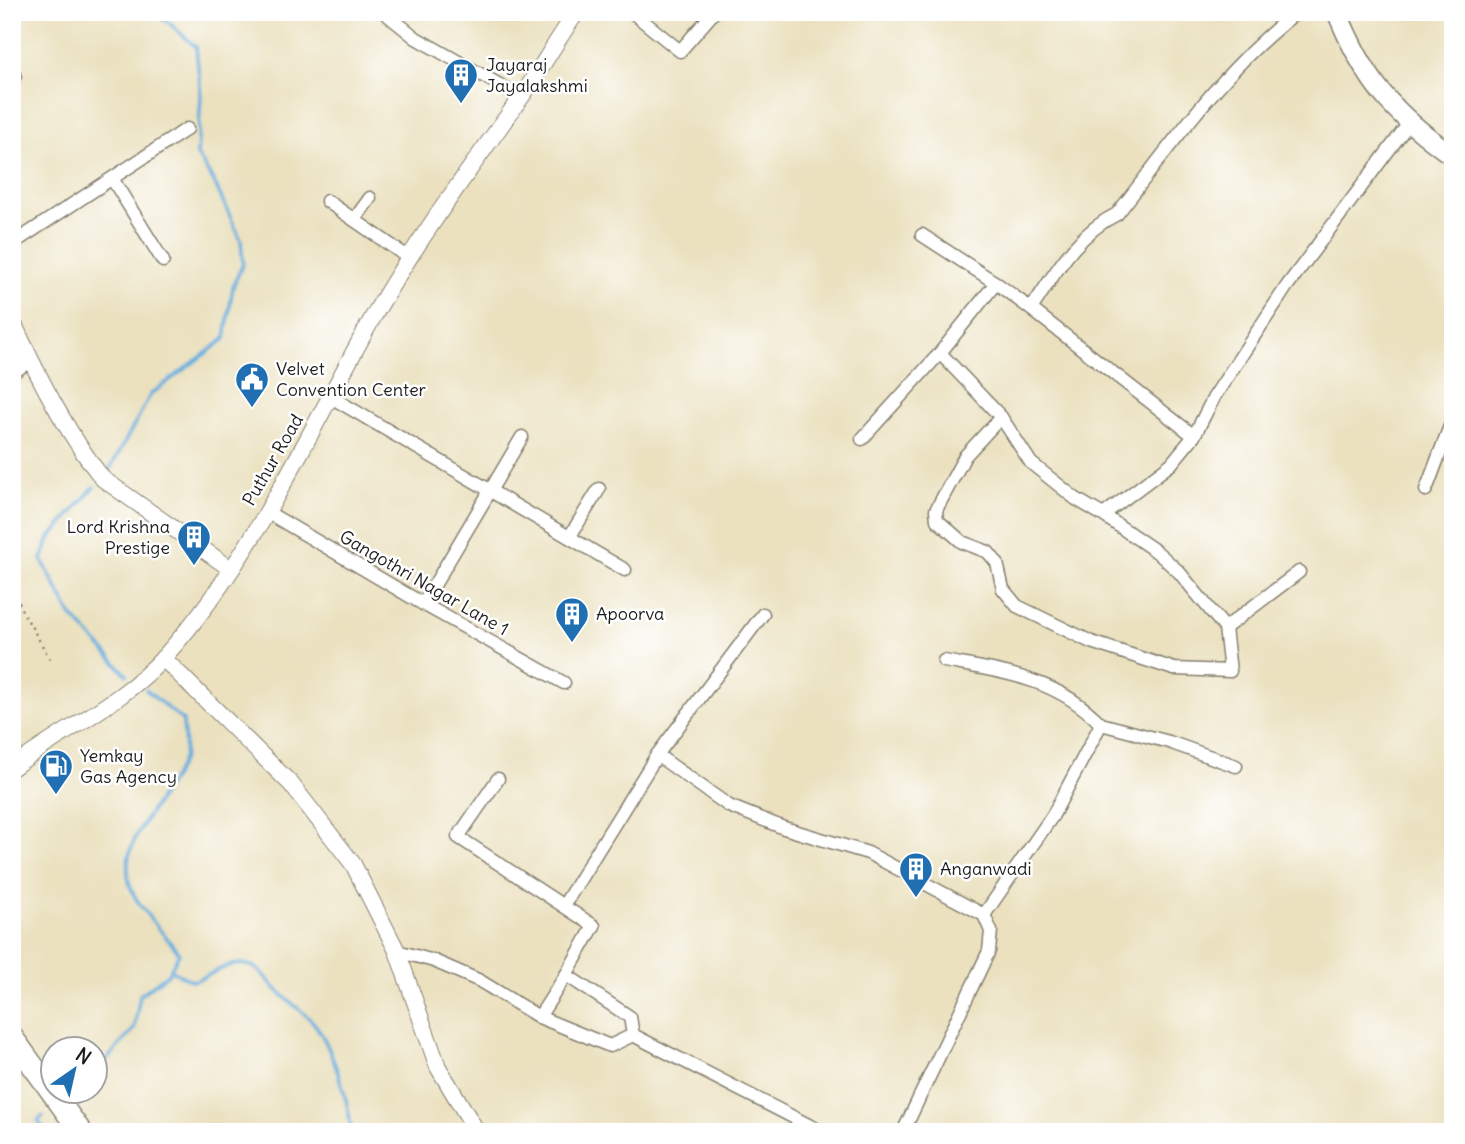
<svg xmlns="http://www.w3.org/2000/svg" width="1465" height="1144" viewBox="0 0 1465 1144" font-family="Delius,sans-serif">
	<rect width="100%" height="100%" fill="#fff"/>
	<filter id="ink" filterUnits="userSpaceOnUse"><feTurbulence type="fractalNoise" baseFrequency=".0143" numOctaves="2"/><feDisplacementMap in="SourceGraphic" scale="14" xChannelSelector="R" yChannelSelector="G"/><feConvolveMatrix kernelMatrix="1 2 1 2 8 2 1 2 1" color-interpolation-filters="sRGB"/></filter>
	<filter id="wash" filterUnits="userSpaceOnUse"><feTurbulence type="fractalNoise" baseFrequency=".00686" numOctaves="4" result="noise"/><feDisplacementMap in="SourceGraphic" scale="28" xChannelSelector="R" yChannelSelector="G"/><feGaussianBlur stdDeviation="1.57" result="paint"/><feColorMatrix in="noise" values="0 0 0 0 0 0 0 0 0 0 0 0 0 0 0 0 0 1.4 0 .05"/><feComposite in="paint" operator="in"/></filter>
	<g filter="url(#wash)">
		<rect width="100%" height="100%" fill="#ebe1bf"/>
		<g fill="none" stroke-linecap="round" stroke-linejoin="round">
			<g stroke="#67addd" stroke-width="3.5">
				<polyline points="110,469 151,394 225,339 233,286 243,264 241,240 214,182 197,155 201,96 196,47 168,22 150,12"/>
				<polyline points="94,487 49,539 42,560 71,615 127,675"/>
				<path d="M170,970L192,981C211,977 227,960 248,965C259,967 268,981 276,989C287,1000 301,1010 312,1021C331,1042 350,1104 351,1132"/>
				<path d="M94,1074L134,1029L140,995L168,974L179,953C165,934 143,914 133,893C110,843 167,801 183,758C187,748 183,732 183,721L146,690"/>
				<polyline points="74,1094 77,1092"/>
				<polyline points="43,1116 38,1121 47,1132"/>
			</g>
		</g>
	</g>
	<g filter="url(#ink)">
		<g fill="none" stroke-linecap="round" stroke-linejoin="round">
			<g stroke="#847e6e" stroke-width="15">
				<g id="minor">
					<polyline points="384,12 416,38 521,97"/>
					<polyline points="558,12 570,22"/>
					<polyline points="632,12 680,51 714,12"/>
					<polyline points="12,80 15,76"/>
					<polyline points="12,157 14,160"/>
					<polyline points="113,180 163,261"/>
					<polyline points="327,201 409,258"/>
					<polyline points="354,220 370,198"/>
					<polyline points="922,235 996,283"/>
					<polyline points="12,244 187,129"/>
					<polyline points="1031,309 1194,436"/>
					<polyline points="940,353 1001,417"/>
					<polyline points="12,373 30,361"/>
					<polyline points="331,397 625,570"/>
					<path d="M862,439L940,353L996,283L1031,309C1056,272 1076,234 1117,214C1173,143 1224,68 1297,12"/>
					<polyline points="1426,490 1453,418"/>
					<polyline points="267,512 423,604 564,683"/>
					<polyline points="1103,515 1157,552 1179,572 1225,628 1230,671 1174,669 1091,642 1017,606 1003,589 997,563 988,552 962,542 937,520 936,510 965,456 1001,417 1031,463 1076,499 1103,515 1171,464 1194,436 1214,397 1287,286 1409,123"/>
					<polyline points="570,536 599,489"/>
					<polyline points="423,604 522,437"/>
					<polyline points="1225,628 1299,572"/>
					<polyline points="1101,724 1169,742 1236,766"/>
					<path d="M657,755L729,806L784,828L868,853L984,915L1053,815L1101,724C1057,678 1003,672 944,661"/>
					<polyline points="498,779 458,837 594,926 566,975 630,1017 633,1035"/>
					<polyline points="564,905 657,755 763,614"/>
					<polyline points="397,951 434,961 480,981 539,1017 610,1046 633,1035 822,1132"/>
					<polyline points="539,1017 566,975"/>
					<polyline points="903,1132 989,951 991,931 984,915"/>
				</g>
			</g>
			<g stroke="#847e6e" stroke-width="18">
				<g id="tertiary">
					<path d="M12,320C36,373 67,434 103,479L231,569"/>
					<polyline points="163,658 291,784 353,864 397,951 438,1067 477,1132"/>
					<path d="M12,768C62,730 123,703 165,656C256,555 311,427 377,310C420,236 472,166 522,96C541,69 557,39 577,12"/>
				</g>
			</g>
			<g stroke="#847e6e" stroke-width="22">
				<path id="secondary" d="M1337,12C1365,81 1392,113 1453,156"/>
			</g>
			<g stroke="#847e6e" stroke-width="24">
				<polyline id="trunk" points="12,1037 81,1132"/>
			</g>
			<polyline stroke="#847e6e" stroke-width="2.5" stroke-dasharray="2 5" stroke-linecap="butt" points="12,575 20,607 50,659"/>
			<use href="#minor" stroke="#fff" stroke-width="12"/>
			<use href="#tertiary" stroke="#fff" stroke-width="16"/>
			<use href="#secondary" stroke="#fff" stroke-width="19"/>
			<use href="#trunk" stroke="#fff" stroke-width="21"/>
		</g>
	</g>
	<defs>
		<g id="building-pin" transform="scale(1.75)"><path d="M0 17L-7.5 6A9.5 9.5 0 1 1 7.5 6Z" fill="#1f6fb2" stroke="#fff"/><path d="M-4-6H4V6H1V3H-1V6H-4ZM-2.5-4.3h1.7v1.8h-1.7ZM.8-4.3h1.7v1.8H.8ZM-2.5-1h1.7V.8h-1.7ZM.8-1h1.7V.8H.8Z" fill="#fff"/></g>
		<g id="civic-pin" transform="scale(1.75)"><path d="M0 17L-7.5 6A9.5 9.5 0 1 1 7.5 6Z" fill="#1f6fb2" stroke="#fff"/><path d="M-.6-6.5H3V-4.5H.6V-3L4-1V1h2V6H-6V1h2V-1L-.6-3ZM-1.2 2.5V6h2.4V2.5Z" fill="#fff"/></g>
		<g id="fuel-pin" transform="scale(1.75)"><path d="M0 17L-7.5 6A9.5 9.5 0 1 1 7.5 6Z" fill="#1f6fb2" stroke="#fff"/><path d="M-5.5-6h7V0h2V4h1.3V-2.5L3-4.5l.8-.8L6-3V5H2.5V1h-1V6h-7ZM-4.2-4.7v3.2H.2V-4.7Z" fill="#fff"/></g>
	</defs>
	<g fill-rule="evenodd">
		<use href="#building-pin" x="461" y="75"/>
		<use href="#civic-pin" x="252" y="379"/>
		<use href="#building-pin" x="194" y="537"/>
		<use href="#building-pin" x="572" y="614"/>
		<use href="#fuel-pin" x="56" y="766"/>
		<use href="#building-pin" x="916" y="869"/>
	</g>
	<g text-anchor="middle" stroke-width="5" stroke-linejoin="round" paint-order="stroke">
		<g font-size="18" fill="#1c1c1c" stroke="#fff" text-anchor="start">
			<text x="486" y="71">Jayaraj<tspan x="486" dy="21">Jayalakshmi</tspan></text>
			<text x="276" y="375">Velvet<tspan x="276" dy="21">Convention Center</tspan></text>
			<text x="170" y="533" text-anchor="end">Lord Krishna<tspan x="170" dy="21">Prestige</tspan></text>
			<text x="596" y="620">Apoorva</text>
			<text x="80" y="762">Yemkay<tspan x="80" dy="21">Gas Agency</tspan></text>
			<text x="940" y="875">Anganwadi</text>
		</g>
		<g font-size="18" fill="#1c1c1c" stroke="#fff">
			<text transform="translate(273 460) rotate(-60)" y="6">Puthur Road</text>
			<text transform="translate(424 583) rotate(30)" y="6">Gangothri Nagar Lane 1</text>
		</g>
	</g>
	<rect width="1465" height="1144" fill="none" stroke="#fff" stroke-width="42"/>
	<g transform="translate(74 1070) rotate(34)"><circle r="33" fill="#ffffff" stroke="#a4a4a4" stroke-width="2"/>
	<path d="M0-5L12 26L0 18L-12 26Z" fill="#1f6fb2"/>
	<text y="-10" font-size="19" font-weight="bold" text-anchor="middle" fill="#1c1c1c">N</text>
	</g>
</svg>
